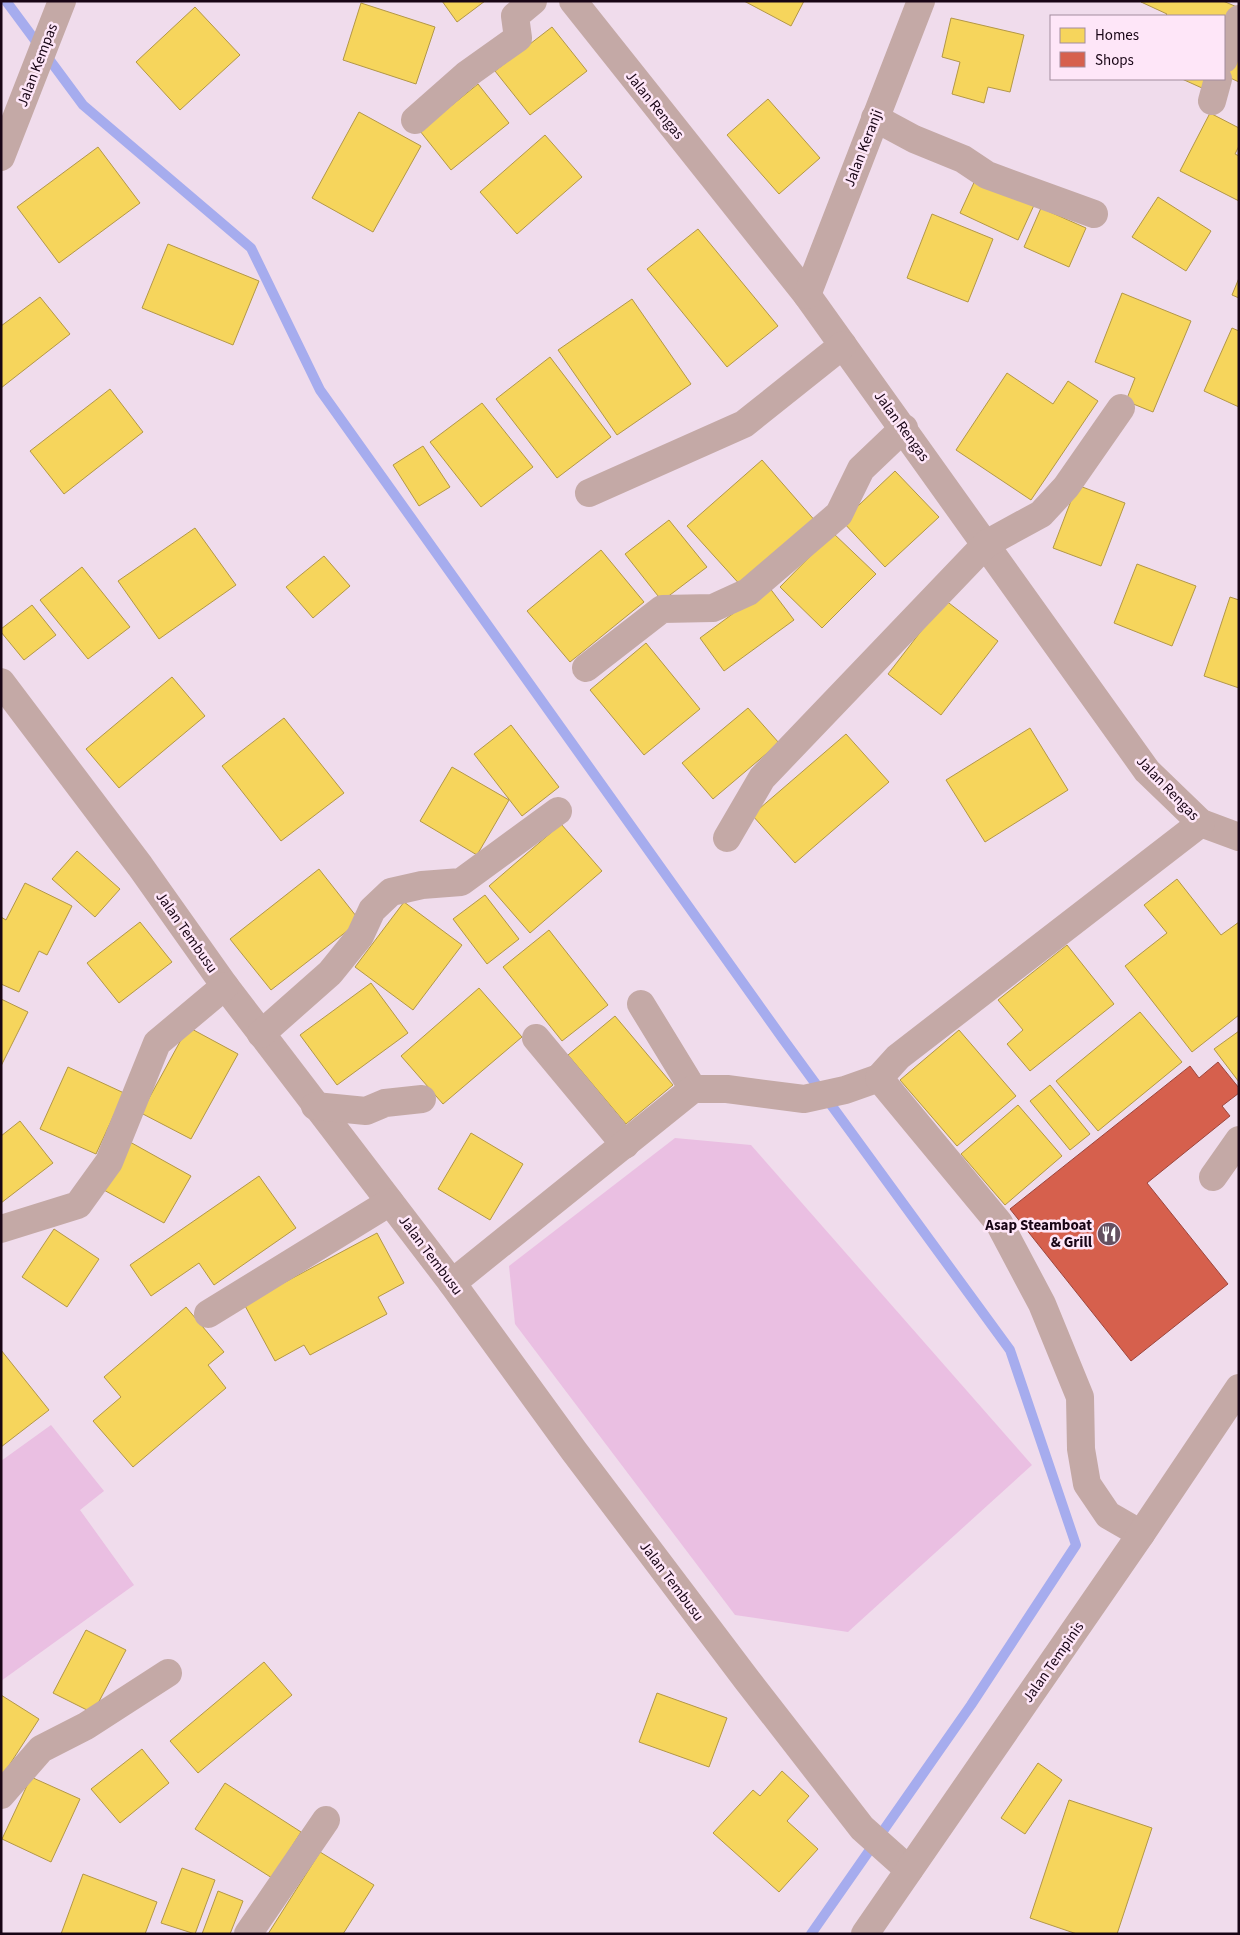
<svg xmlns="http://www.w3.org/2000/svg" width="1240" height="1935" viewBox="0 0 1240 1935" font-family="'Source Sans 3',sans-serif">
	<rect width="100%" height="100%" fill="#f0dcec"/>
	<g fill="#eabfe2">
		<polygon points="675,1138 751,1145 1032,1465 848,1632 735,1615 515,1324 509,1266"/>
		<polygon points="51,1425 104,1491 80,1510 134,1585 1,1681 1,1461"/>
	</g>
	<g fill="#f6d55c" stroke="#b39747">
		<polygon points="442,1 485,1 457,22"/>
		<polygon points="744,1 804,1 791,26"/>
		<polygon points="1223,1 1237,7 1224,38 1224,16 1165,16 1167,14 1141,2"/>
		<polygon points="361,3 435,27 416,84 343,60"/>
		<polygon points="195,7 240,55 180,110 136,62"/>
		<polygon points="951,18 1024,35 1010,92 988,87 984,103 952,94 960,62 942,57"/>
		<polygon points="552,27 587,71 530,115 495,71"/>
		<polygon points="1239,45 1239,82 1226,76"/>
		<polygon points="1182,79 1206,79 1202,88"/>
		<polygon points="478,84 509,123 451,170 420,131"/>
		<polygon points="768,99 820,158 779,194 727,135"/>
		<polygon points="359,112 421,146 373,232 312,198"/>
		<polygon points="1210,113 1239,128 1239,146 1235,154 1239,156 1239,201 1180,171"/>
		<polygon points="545,135 582,177 517,234 480,192"/>
		<polygon points="98,147 140,203 59,263 17,207"/>
		<polygon points="977,176 1035,203 1018,240 960,213"/>
		<polygon points="1158,197 1211,231 1186,271 1132,237"/>
		<polygon points="1041,208 1086,228 1069,267 1024,247"/>
		<polygon points="932,214 993,239 968,302 907,278"/>
		<polygon points="698,229 778,326 727,367 647,269"/>
		<polygon points="168,244 259,281 233,345 142,308"/>
		<polygon points="1239,278 1239,298 1232,295"/>
		<polygon points="1122,293 1191,321 1153,412 1126,401 1135,378 1095,362"/>
		<polygon points="40,297 70,334 1,388 1,326"/>
		<polygon points="632,299 691,384 617,435 558,350"/>
		<polygon points="1232,328 1239,331 1239,407 1204,391"/>
		<polygon points="550,357 611,437 557,478 496,399"/>
		<polygon points="1007,373 1053,404 1068,381 1098,401 1031,500 956,450"/>
		<polygon points="110,389 143,432 64,494 30,451"/>
		<polygon points="482,403 533,467 481,507 430,442"/>
		<polygon points="423,446 450,487 419,506 393,465"/>
		<polygon points="762,460 817,523 743,588 687,526"/>
		<polygon points="895,471 939,517 885,567 842,521"/>
		<polygon points="1077,485 1125,503 1101,566 1053,548"/>
		<polygon points="669,520 707,567 662,601 625,554"/>
		<polygon points="195,528 236,585 159,639 118,581"/>
		<polygon points="833,533 876,574 822,628 780,587"/>
		<polygon points="601,550 644,602 570,662 527,611"/>
		<polygon points="324,556 350,586 313,618 286,587"/>
		<polygon points="1137,564 1196,586 1172,646 1114,623"/>
		<polygon points="82,567 130,627 88,659 40,600"/>
		<polygon points="769,587 794,620 724,671 700,638"/>
		<polygon points="1230,597 1239,600 1239,688 1204,676"/>
		<polygon points="945,600 998,641 941,715 888,674"/>
		<polygon points="32,605 56,635 24,660 1,632 1,629"/>
		<polygon points="646,643 700,709 644,755 590,690"/>
		<polygon points="172,677 205,716 119,788 86,749"/>
		<polygon points="748,708 779,743 713,799 682,763"/>
		<polygon points="284,718 344,793 281,841 222,766"/>
		<polygon points="511,725 559,787 522,816 474,754"/>
		<polygon points="1030,728 1068,790 985,842 946,780"/>
		<polygon points="846,734 889,782 795,863 752,815"/>
		<polygon points="452,767 509,800 477,855 420,821"/>
		<polygon points="561,824 602,871 530,933 489,886"/>
		<polygon points="77,851 120,889 95,917 52,879"/>
		<polygon points="319,869 360,921 271,990 230,939"/>
		<polygon points="1177,879 1221,935 1239,922 1239,1015 1192,1052 1125,966 1167,933 1144,905"/>
		<polygon points="25,883 72,906 47,955 39,951 19,992 1,984 1,917 6,920"/>
		<polygon points="485,895 519,939 487,964 453,919"/>
		<polygon points="404,902 462,945 413,1010 355,967"/>
		<polygon points="140,922 172,962 119,1003 87,963"/>
		<polygon points="549,930 608,1005 562,1041 503,967"/>
		<polygon points="1067,945 1114,1004 1030,1071 1007,1044 1023,1030 998,1000"/>
		<polygon points="371,983 408,1033 337,1085 300,1035"/>
		<polygon points="479,988 522,1037 443,1104 401,1056"/>
		<polygon points="1,999 28,1012 1,1066"/>
		<polygon points="1140,1012 1182,1062 1098,1131 1056,1081"/>
		<polygon points="615,1016 673,1085 626,1124 568,1055"/>
		<polygon points="188,1027 238,1054 191,1139 141,1113"/>
		<polygon points="959,1030 1016,1096 957,1146 900,1080"/>
		<polygon points="1239,1031 1239,1082 1214,1049"/>
		<polygon points="68,1067 124,1093 96,1154 40,1129"/>
		<polygon points="1050,1085 1090,1134 1070,1150 1030,1101"/>
		<polygon points="1018,1105 1062,1156 1005,1205 961,1154"/>
		<polygon points="20,1121 53,1163 1,1203 1,1136"/>
		<polygon points="471,1133 523,1164 490,1220 438,1189"/>
		<polygon points="130,1142 191,1176 164,1223 102,1189"/>
		<polygon points="259,1176 296,1228 214,1285 199,1263 151,1296 130,1265"/>
		<polygon points="54,1229 99,1259 67,1307 22,1277"/>
		<polygon points="377,1233 404,1283 378,1297 387,1314 310,1355 304,1345 275,1361 244,1304"/>
		<polygon points="186,1307 224,1352 208,1365 226,1388 133,1467 93,1421 121,1397 104,1377"/>
		<polygon points="1,1350 49,1410 1,1447"/>
		<polygon points="86,1630 126,1650 93,1713 53,1693"/>
		<polygon points="264,1662 292,1695 198,1773 170,1741"/>
		<polygon points="657,1693 727,1718 709,1767 639,1742"/>
		<polygon points="1,1695 39,1719 1,1778"/>
		<polygon points="142,1749 169,1783 120,1823 91,1789"/>
		<polygon points="1038,1763 1062,1780 1025,1834 1001,1818"/>
		<polygon points="782,1771 809,1796 787,1821 818,1849 779,1892 713,1833 753,1790 760,1796"/>
		<polygon points="31,1777 80,1799 51,1862 2,1839"/>
		<polygon points="225,1783 301,1832 272,1878 195,1829"/>
		<polygon points="1069,1800 1152,1828 1117,1934 1077,1934 1030,1918"/>
		<polygon points="320,1852 374,1885 343,1934 268,1934"/>
		<polygon points="182,1868 215,1880 195,1934 161,1923"/>
		<polygon points="83,1874 157,1902 145,1934 61,1934"/>
		<polygon points="218,1891 243,1901 230,1934 202,1934"/>
	</g>
	<polygon fill="#d6604d" stroke="#9d453c" points="1218,1062 1239,1088 1239,1093 1222,1106 1230,1116 1147,1183 1228,1284 1131,1361 1010,1209 1190,1066 1199,1078"/>
	<g fill="none" stroke-linecap="round" stroke-linejoin="round">
		<polyline stroke="#a6acee" stroke-width="10" points="6,1 83,105 251,248 320,390 783,1039 1010,1350 1076,1545 971,1705 811,1934"/>
		<g stroke="#c4a9a6" stroke-width="28">
			<polyline points="573,1 807,295 1147,771 1201,823 1239,837"/>
			<polyline points="1224,59 1239,19"/>
			<polyline points="1212,101 1218,79"/>
			<polyline points="875,118 914,139 963,159 987,175 1094,214"/>
			<polyline points="415,120 466,75 518,38 515,16 533,1"/>
			<polyline points="1,157 62,1"/>
			<polyline points="807,295 921,1"/>
			<polyline points="589,493 744,424 843,345"/>
			<polyline points="586,668 662,609 713,608 748,592 839,514 861,469 904,428"/>
			<polyline points="1,682 140,866 225,986 452,1283 574,1451 747,1680 862,1828 909,1870"/>
			<polyline points="727,838 762,778 986,544 1041,514 1066,487 1121,408"/>
			<polyline points="641,1004 693,1089"/>
			<polyline points="261,1034 330,973 360,936 372,910 391,892 422,885 461,882 558,811"/>
			<polyline points="536,1038 625,1145"/>
			<polyline points="315,1106 366,1111 385,1103 422,1099"/>
			<polyline points="1213,1177 1239,1140"/>
			<polyline points="1,1229 78,1205 109,1162 157,1043 225,986"/>
			<polyline points="452,1283 693,1089 727,1089 804,1099 845,1090 879,1078"/>
			<polyline points="208,1314 390,1202"/>
			<polyline points="1141,1534 1108,1515 1087,1484 1081,1449 1080,1397 1042,1304 999,1223 879,1078 898,1057 1201,823"/>
			<polyline points="1,1795 41,1749 86,1726 168,1673"/>
			<polyline points="248,1934 326,1820"/>
			<polyline points="865,1934 1141,1534 1239,1388"/>
		</g>
	</g>
	<defs>
		<g id="restaurant-disc" transform="scale(1.25)"><circle r="9.5" fill="#645060" stroke="#fee6f8"/><path d="M-5-6h1v4h1v-4h1v4h1v-4h1v5L-1.5 .5V6h-2V.5L-5-1ZM5-6V6H3V1.5H1.5Q1.5-4 5-6Z" fill="#fff"/></g>
	</defs>
	<g fill-rule="evenodd">
		<use href="#restaurant-disc" x="1109" y="1234"/>
	</g>
	<g text-anchor="middle" stroke-width="5" stroke-linejoin="round" paint-order="stroke">
		<g font-size="15" fill="#180515" stroke="#fee6f8">
			<text transform="translate(37 65) rotate(-69)" y="5">Jalan Kempas</text>
			<text transform="translate(655 105) rotate(51)" y="5">Jalan Rengas</text>
			<text transform="translate(863 148) rotate(-69)" y="5">Jalan Keranji</text>
			<text transform="translate(902 426) rotate(54)" y="5">Jalan Rengas</text>
			<text transform="translate(1168 788) rotate(46)" y="5">Jalan Rengas</text>
			<text transform="translate(187 932) rotate(55)" y="5">Jalan Tembusu</text>
			<text transform="translate(431 1255) rotate(53)" y="5">Jalan Tembusu</text>
			<text transform="translate(672 1581) rotate(53)" y="5">Jalan Tembusu</text>
			<text transform="translate(1053 1662) rotate(-55)" y="5">Jalan Tempinis</text>
		</g>
		<g font-size="15" font-weight="bold" fill="#180515" stroke="#fee6f8" text-anchor="end">
			<text x="1092" y="1230">Asap Steamboat<tspan x="1092" dy="17">&amp; Grill</tspan></text>
		</g>
	</g>
	<rect width="1240" height="1935" fill="none" stroke="#180515" stroke-width="5"/>
	<rect x="1050" y="15" width="175" height="65" fill="#fee6f8" stroke="#a28c9d"/>
	<rect x="1060" y="28" width="25" height="15" fill="#f6d55c" stroke="#a28c9d"/>
	<text x="1095" y="40" font-size="15" fill="#180515">Homes</text>
	<rect x="1060" y="52" width="25" height="15" fill="#d6604d" stroke="#a28c9d"/>
	<text x="1095" y="65" font-size="15" fill="#180515">Shops</text>
</svg>
